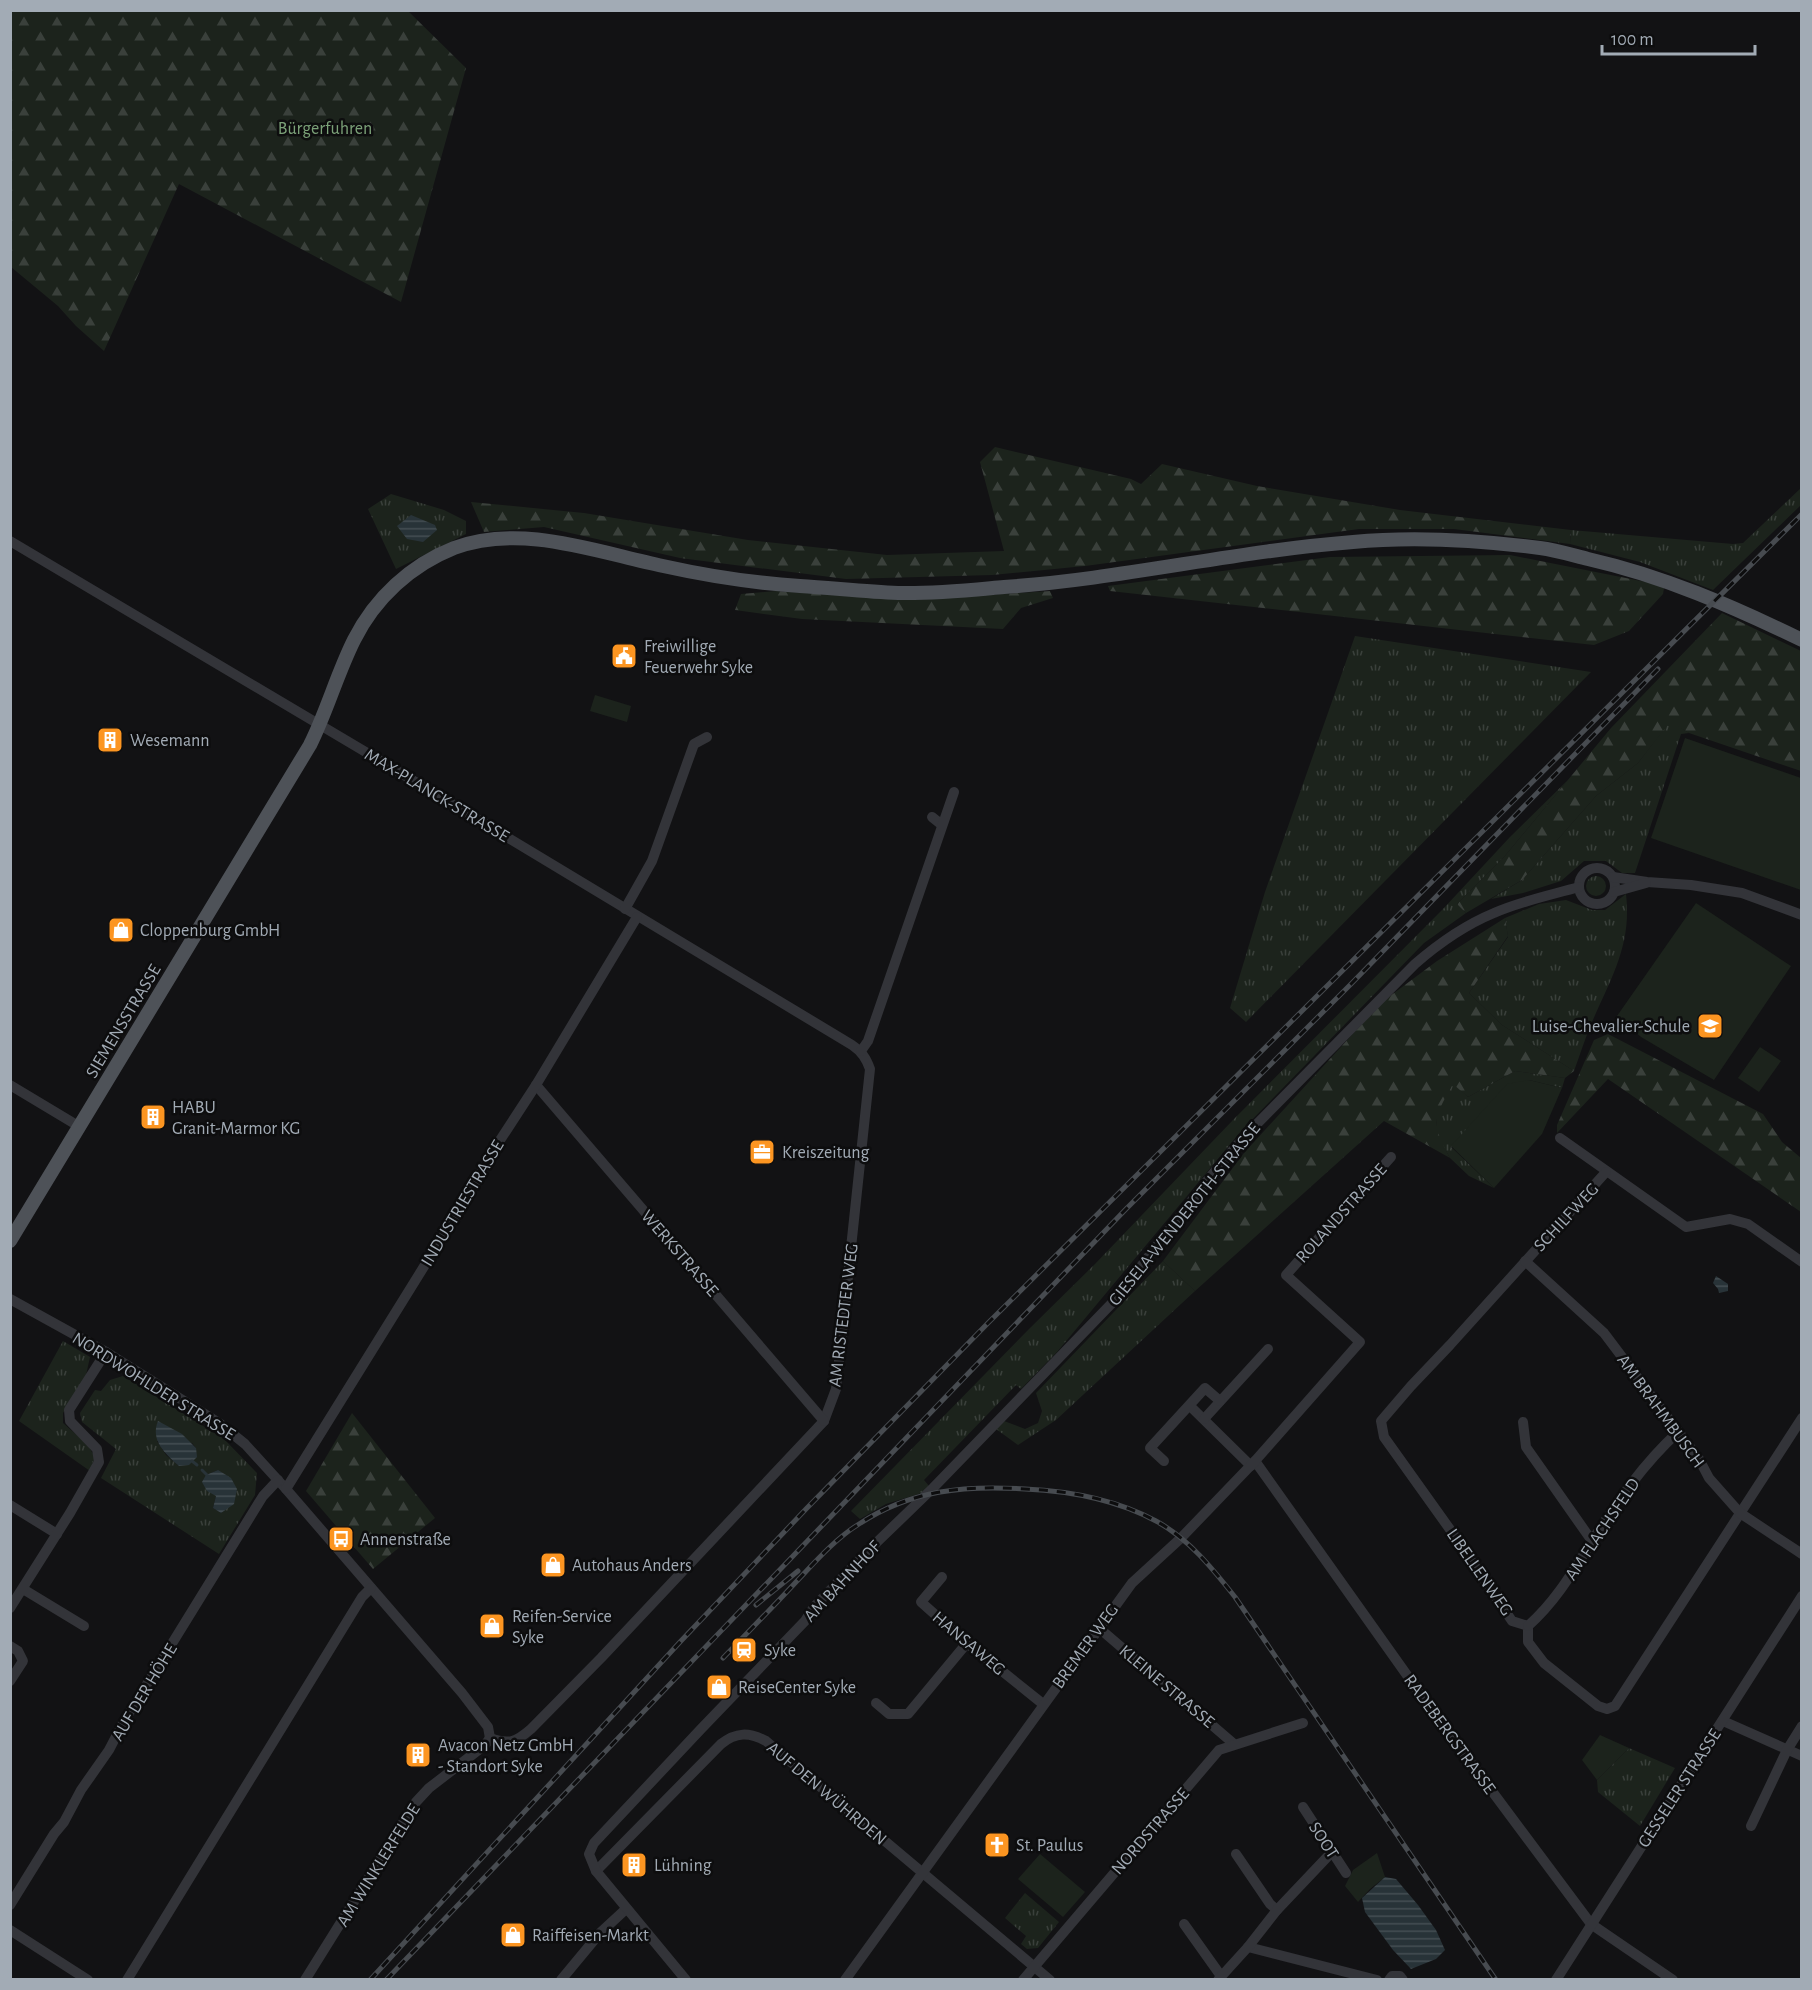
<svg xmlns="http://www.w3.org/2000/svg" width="1812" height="1990" viewBox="0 0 1812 1990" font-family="'Alegreya Sans',sans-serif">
	<defs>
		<pattern id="grass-tufts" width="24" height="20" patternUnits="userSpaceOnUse" patternTransform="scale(1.5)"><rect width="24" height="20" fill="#1c231c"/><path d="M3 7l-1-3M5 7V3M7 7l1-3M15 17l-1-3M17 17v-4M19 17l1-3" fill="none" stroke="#3a403b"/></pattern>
		<pattern id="forest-firs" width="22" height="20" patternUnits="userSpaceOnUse" patternTransform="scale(1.5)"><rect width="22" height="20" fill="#1c231c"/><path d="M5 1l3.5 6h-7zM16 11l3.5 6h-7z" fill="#3a403b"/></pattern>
		<pattern id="water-rules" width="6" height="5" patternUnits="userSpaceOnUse" patternTransform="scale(1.5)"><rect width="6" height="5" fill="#283338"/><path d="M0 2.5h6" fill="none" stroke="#444e53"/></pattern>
	</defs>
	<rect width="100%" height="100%" fill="#121214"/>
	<g fill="url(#grass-tufts)" fill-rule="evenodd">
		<polygon points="1801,488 1801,505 1713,590 1640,562 1570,544 1571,530 1733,544 1743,543"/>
		<polygon points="391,494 444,510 466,521 466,534 396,569 368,509"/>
		<polygon points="1355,636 1591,672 1246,1022 1230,1008 1265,892"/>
		<polygon points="1670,721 1689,733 1681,734 1635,873 1622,873 1606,861 1584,861 1561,881 1523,893 1491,899 1522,880 1596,796 1638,763"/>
		<polygon points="1568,780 1504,857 1457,904 1466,913 1424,943 1242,1130 1057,1352 1021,1389 1016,1385 924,1480 929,1486 928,1491 886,1504 860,1519 851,1511 1029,1329 1095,1264 1233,1120 1443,909 1510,837"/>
		<circle cx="1596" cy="886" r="10"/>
		<path d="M1626,894C1632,945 1611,978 1592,1022C1585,1038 1580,1055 1574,1071L1502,1025L1469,993L1508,937L1505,918L1539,904L1566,900L1592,910H1605Z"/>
		<polygon points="1515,1071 1565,1078 1562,1088 1529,1080 1451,1147 1494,1188 1469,1176 1450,1158 1437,1135 1437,1111 1453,1083 1468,1097"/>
		<polygon points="1163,1261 1195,1291 1056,1420 1018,1445 996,1429 1004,1421 1025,1429 1038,1423 1042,1411 1036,1393"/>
		<polygon points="63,1341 90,1357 86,1375 63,1413 63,1423 87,1444 95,1457 90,1471 19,1421"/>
		<path d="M123,1376L224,1439L257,1473L255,1495L219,1554L101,1478L116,1449L82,1422L80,1413L95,1390L101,1391L110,1380ZM157,1441L192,1443L196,1448V1457L179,1466L166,1455ZM218,1470L221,1513L213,1508L216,1496L206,1475Z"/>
		<polygon points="1629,1748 1675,1768 1640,1826 1598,1792 1597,1780"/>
		<polygon points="1025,1893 1059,1922 1038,1948 1027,1949 1021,1944 1026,1936 1005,1918"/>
	</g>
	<g fill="url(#forest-firs)">
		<polygon points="11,10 408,11 466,68 401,302 179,184 104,351 76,326 58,306 11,267"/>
		<polygon points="995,447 1131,479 1141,484 1162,464 1257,486 1400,510 1571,530 1570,544 1454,529 1359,529 1085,566 992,575 846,579 680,558 544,527 484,532 471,502 584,513 748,540 887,555 1004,551 980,462"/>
		<polygon points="1510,555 1651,583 1664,588 1663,594 1629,631 1594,645 1110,591 1108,586 1330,557"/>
		<polygon points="776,591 909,600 1050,591 1053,598 1021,608 1003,629 802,619 735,610 741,594"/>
		<polygon points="1722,613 1801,651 1801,771 1689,733 1670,722 1638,763 1596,796 1522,880 1466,913 1457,904 1504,857 1611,728"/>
		<path d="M1505,918L1508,936L1469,993L1502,1025L1574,1071L1565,1078L1515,1071L1468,1097L1453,1084C1434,1118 1430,1122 1450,1158L1384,1121L1195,1291L1163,1261L1244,1153L1382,1002L1437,961Z"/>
		<polygon points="1608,1034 1763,1114 1782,1142 1801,1158 1801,1212 1608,1079 1557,1133 1557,1125 1594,1040"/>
		<polygon points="352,1413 435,1518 373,1569 306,1491"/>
	</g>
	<g fill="#1c231c">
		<polygon points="595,695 631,706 627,722 590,711"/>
		<polygon points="1685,738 1801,778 1801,890 1651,838"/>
		<polygon points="1696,903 1791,966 1714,1080 1641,1037 1617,1016"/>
		<polygon points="1760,1047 1781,1061 1759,1092 1738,1078"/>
		<polygon points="1529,1080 1562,1088 1542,1134 1494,1188 1451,1146 1507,1084"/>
		<polygon points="1600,1735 1629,1748 1597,1780 1582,1760"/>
		<polygon points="1377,1853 1385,1877 1370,1889 1358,1902 1345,1886 1353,1870"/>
		<polygon points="1040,1854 1085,1892 1063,1917 1018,1879"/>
	</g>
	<g fill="url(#water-rules)">
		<polygon points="411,515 435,525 437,530 423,542 407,539 397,526"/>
		<polygon points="1716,1276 1728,1284 1728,1291 1719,1293 1718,1289 1713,1283"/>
		<path d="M158,1421L182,1434L196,1448L197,1457L189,1465L179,1466C165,1454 150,1440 158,1421Z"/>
		<polygon points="218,1470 231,1478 237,1489 234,1504 221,1513 213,1508 216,1496 207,1491 202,1482 206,1475"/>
		<polygon points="1385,1877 1396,1879 1418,1905 1436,1930 1445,1950 1436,1959 1411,1969 1393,1950 1365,1912 1362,1898"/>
	</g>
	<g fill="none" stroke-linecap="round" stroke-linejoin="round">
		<g stroke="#283338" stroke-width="3">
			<polyline points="192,1461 197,1465"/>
			<polyline points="202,1470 207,1475"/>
		</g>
		<g stroke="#333439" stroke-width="10">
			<path d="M10,541L369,754L852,1045C862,1052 866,1058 870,1069L836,1389L824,1421L601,1658L531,1729C516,1742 509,1745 490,1738"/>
			<polyline points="932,817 942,825"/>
			<circle cx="1597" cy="886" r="18"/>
			<polyline points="1613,877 1647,882 1691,885 1742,893 1802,915"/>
			<polyline points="1614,892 1646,883"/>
			<polyline points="625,909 652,861 694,744 707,737"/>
			<polyline points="861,1051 868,1041 954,792"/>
			<polyline points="10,1085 80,1127"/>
			<polyline points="536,1085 824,1421"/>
			<polyline points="1560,1138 1686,1227 1730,1219 1748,1224 1802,1262"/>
			<polyline points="1606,1172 1450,1345 1411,1386 1381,1421 1384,1437 1454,1535 1512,1621 1528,1626 1528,1642 1544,1663 1598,1706 1607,1709 1615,1706 1802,1418"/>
			<polyline points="1525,1261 1604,1333 1699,1459 1709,1478 1740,1513 1802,1554"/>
			<polyline points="10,1299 106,1352 219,1423 245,1444 286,1489 462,1693 488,1727 490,1738"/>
			<polyline points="1190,1406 1251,1466"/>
			<polyline points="1204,1419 1268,1349"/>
			<polyline points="1523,1422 1526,1447 1592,1541"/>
			<polyline points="1164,1461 1150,1448 1205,1388 1220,1401"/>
			<polyline points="1255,1461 1436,1716 1591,1924 1673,1980"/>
			<polyline points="286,1489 464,1202 493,1151 536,1085 637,917"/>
			<polyline points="10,1505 57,1534"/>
			<polyline points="942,1577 921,1602 967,1643 1043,1704"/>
			<polyline points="23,1589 84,1626"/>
			<polyline points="10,1608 70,1513 99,1462 97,1449 70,1421 69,1410 106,1352"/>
			<path d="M1528,1626C1556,1601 1572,1573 1592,1541C1617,1502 1643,1464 1678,1432"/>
			<polyline points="1099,1628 1234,1744"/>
			<polyline points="10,1646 18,1651 23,1661 10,1681"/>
			<polyline points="876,1703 889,1714 908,1714 967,1643"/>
			<polyline points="1723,1721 1802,1756"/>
			<polyline points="1303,1807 1346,1873"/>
			<polyline points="1751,1826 1787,1750 1802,1726"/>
			<polyline points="1236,1854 1270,1904 1277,1910"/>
			<path d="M596,1871L721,1744C736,1732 749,1732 766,1741L1050,1980"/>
			<polyline points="10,1905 54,1834 64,1822 81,1790 109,1750 123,1723 263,1496 278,1480"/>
			<polyline points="1184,1924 1221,1976"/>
			<polyline points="10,1930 88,1980"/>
			<polyline points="1248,1947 1377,1980"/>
			<polyline points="127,1980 362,1597 371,1588"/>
			<polyline points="305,1980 416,1802 429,1788 485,1745 490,1738"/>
			<polyline points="561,1980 600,1933 626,1909"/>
			<path d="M686,1980L596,1871L589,1854L594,1843L701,1729L805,1621L814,1607L874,1545L933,1488L1115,1300L1210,1177L1245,1136L1415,964C1438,944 1465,925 1494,913C1521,901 1551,895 1579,887"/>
			<polyline points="845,1980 1132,1583 1181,1538 1255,1461 1360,1342 1286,1275 1391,1157"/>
			<polyline points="1023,1980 1219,1750 1303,1723"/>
			<polyline points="1218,1980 1248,1947 1277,1910 1331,1853"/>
			<polyline points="1389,1980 1392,1976 1400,1976 1403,1980"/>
			<polyline points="1556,1980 1802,1596"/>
		</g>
		<path stroke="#4e5258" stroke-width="14" d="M10,1241L310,745C327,711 337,674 354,640C375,598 411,565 454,548C522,523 596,552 663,566C708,576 754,583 800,586C833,588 866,592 898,593C933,594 970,590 1004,587C1121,579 1236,551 1353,542C1415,536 1478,540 1540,548C1556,550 1572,555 1588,559C1663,576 1732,606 1802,640"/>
		<g stroke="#474b50" stroke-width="5">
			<g id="rail">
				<polyline points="756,1605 798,1571"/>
				<path d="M723,1658C747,1633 772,1608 796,1582C815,1562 835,1539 859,1524C911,1490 964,1485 1025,1489C1071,1491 1115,1499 1156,1521C1189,1539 1212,1568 1235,1597L1496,1980"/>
				<polyline points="370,1980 680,1642 806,1509 989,1322 1802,514"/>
				<polyline points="386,1980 1127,1208 1351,984 1658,669"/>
			</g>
		</g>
		<use href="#rail" stroke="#0d0d0e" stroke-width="3" stroke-dasharray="9" stroke-linecap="butt"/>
	</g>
	<defs>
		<g id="civic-square" transform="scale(1.35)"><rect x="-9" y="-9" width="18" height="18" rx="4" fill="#fc9521" stroke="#0d0d0e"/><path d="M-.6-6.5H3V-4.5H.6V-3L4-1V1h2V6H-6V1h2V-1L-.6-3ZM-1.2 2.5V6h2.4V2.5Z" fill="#fff"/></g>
		<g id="building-square" transform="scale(1.35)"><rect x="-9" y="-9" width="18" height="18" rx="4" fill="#fc9521" stroke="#0d0d0e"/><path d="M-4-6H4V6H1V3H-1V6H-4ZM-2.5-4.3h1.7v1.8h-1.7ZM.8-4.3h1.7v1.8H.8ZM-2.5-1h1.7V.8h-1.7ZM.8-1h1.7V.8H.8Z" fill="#fff"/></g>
		<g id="shop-square" transform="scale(1.35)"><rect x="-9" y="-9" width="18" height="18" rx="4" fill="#fc9521" stroke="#0d0d0e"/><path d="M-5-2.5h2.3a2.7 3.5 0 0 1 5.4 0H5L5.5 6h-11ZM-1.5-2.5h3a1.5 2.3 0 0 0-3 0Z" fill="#fff"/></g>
		<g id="school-square" transform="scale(1.35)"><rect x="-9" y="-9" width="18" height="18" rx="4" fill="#fc9521" stroke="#0d0d0e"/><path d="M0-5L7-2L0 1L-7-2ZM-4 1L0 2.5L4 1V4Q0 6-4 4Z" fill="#fff"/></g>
		<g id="office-square" transform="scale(1.35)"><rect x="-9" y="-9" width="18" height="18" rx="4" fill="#fc9521" stroke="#0d0d0e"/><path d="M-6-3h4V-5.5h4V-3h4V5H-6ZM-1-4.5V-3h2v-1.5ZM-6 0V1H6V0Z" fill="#fff"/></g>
		<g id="bus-square" transform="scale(1.35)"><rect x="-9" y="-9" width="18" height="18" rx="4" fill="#fc9521" stroke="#0d0d0e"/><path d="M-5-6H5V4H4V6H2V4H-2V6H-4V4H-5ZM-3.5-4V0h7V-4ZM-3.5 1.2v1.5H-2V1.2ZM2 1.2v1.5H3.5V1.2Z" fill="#fff"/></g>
		<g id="station-square" transform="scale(1.35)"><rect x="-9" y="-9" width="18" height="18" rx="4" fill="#fc9521" stroke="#0d0d0e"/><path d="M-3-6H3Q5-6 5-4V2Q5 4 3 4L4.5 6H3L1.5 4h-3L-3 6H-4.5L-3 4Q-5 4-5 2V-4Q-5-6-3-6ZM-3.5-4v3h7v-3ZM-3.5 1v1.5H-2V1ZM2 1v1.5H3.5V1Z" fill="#fff"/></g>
		<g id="church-square" transform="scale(1.35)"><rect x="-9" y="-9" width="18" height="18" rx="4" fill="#fc9521" stroke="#0d0d0e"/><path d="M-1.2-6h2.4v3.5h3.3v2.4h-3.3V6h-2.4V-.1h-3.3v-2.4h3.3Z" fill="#fff"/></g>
	</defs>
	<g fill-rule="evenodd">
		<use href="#civic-square" x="624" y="656"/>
		<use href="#building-square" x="110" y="740"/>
		<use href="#shop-square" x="121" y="930"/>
		<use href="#school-square" x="1710" y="1026"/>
		<use href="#building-square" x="153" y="1117"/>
		<use href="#office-square" x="762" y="1152"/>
		<use href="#bus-square" x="341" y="1539"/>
		<use href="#shop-square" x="553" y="1565"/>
		<use href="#shop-square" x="492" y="1626"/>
		<use href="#station-square" x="744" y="1650"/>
		<use href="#shop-square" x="719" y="1687"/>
		<use href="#building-square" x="418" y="1755"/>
		<use href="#church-square" x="997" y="1845"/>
		<use href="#building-square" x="634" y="1865"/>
		<use href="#shop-square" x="513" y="1935"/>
	</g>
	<g text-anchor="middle" stroke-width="5" stroke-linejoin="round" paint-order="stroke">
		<g font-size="18" fill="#7ba178" stroke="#0d0d0e">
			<text x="325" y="134">Bürgerfuhren</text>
		</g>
		<g font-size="18" fill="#a2abb5" stroke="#0d0d0e" text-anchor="start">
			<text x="644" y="652">Freiwillige<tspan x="644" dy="21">Feuerwehr Syke</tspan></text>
			<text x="130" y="746">Wesemann</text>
			<text x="140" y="936">Cloppenburg GmbH</text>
			<text x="1690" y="1032" text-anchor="end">Luise-Chevalier-Schule</text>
			<text x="172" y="1113">HABU<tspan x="172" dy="21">Granit-Marmor KG</tspan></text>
			<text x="782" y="1158">Kreiszeitung</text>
			<text x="360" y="1545">Annenstraße</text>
			<text x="572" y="1571">Autohaus Anders</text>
			<text x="512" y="1622">Reifen-Service<tspan x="512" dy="21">Syke</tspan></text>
			<text x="764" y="1656">Syke</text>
			<text x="738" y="1693">ReiseCenter Syke</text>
			<text x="438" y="1751">Avacon Netz GmbH<tspan x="438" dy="21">- Standort Syke</tspan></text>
			<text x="1016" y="1851">St. Paulus</text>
			<text x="654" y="1871">Lühning</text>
			<text x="532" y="1941">Raiffeisen-Markt</text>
		</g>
		<g font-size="18" fill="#a2abb5" stroke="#0d0d0e">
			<text transform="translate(437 795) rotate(31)" y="6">MAX-PLANCK-STRASSE</text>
			<text transform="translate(123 1021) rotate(-59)" y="6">SIEMENSSTRASSE</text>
			<text transform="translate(462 1203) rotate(-59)" y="6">INDUSTRIESTRASSE</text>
			<text transform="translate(1341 1213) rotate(-48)" y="6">ROLANDSTRASSE</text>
			<text transform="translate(1184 1214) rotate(-51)" y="6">GIESELA-WENDEROTH-STRASSE</text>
			<text transform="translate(1566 1217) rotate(-47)" y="6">SCHILFWEG</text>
			<text transform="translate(680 1253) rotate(49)" y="6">WERKSTRASSE</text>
			<text transform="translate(843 1315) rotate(-83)" y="6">AM RISTEDTER WEG</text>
			<text transform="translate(154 1386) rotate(32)" y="6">NORDWOHLDER STRASSE</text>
			<text transform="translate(1661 1411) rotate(54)" y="6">AM BRAHMBUSCH</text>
			<text transform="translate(1602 1529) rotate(-56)" y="6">AM FLACHSFELD</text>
			<text transform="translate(1480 1572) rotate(55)" y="6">LIBELLENWEG</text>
			<text transform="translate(842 1581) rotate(-47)" y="6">AM BAHNHOF</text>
			<text transform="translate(969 1643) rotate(40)" y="6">HANSAWEG</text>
			<text transform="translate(1085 1646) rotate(-54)" y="6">BREMER WEG</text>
			<text transform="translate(1167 1686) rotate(40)" y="6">KLEINE STRASSE</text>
			<text transform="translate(144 1692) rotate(-59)" y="6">AUF DER HÖHE</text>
			<text transform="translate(1450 1734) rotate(54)" y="6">RADEBERGSTRASSE</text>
			<text transform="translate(1679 1788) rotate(-57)" y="6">GESSELER STRASSE</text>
			<text transform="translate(827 1793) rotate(40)" y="6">AUF DEN WÜHRDEN</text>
			<text transform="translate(1150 1831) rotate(-49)" y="6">NORDSTRASSE</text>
			<text transform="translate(1324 1840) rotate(57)" y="6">SOOT</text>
			<text transform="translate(378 1865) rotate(-58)" y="6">AM WINKLERFELDE</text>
		</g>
	</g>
	<rect width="1812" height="1990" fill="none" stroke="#a2abb5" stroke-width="24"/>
	<path d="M1602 45v9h153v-9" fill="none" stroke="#a2abb5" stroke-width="3"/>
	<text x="1611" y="45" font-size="18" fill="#a2abb5" stroke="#0d0d0e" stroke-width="4.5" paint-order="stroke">100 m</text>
</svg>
